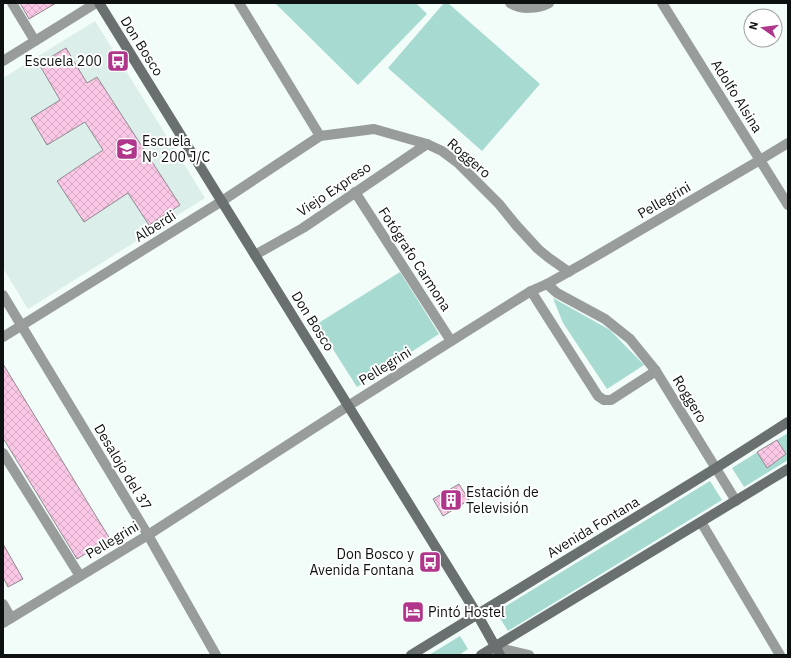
<svg xmlns="http://www.w3.org/2000/svg" width="791" height="658" viewBox="0 0 791 658" font-family="'IBM Plex Sans',sans-serif">
	<defs>
		<pattern id="building-cross-hatch" width="8" height="8" patternUnits="userSpaceOnUse"><rect width="8" height="8" fill="#fac8e6"/><path d="M0 0l8 8M0 8l8-8" fill="none" stroke="#d5abc4"/></pattern>
	</defs>
	<rect width="100%" height="100%" fill="#f2fcf9"/>
	<polygon fill="#dbeeea" points="95,21 205,198 28,309 3,268 3,78"/>
	<g fill="#a7dad0">
		<polygon points="275,3 416,3 427,14 358,85"/>
		<polygon points="444,3 448,3 540,84 482,151 388,68"/>
		<polygon points="400,272 439,334 357,387 317,324"/>
		<polygon points="553,298 610,330 644,365 607,389 563,323"/>
		<polygon points="788,433 788,460 744,487 732,468"/>
		<polygon points="710,481 722,500 508,631 496,612"/>
		<polygon points="460,636 468,649 459,655 429,655"/>
	</g>
	<g fill="url(#building-cross-hatch)" stroke="#918a8e">
		<polygon points="20,3 56,3 29,19"/>
		<polygon points="66,48 87,83 97,77 180,205 149,225 128,193 84,222 57,181 103,150 85,122 47,145 31,118 60,100 39,64"/>
		<polygon points="3,364 110,539 77,559 3,438"/>
		<polygon points="777,440 786,454 767,468 757,452"/>
		<polygon points="459,484 469,500 443,516 433,499"/>
		<polygon points="3,544 23,579 8,587 3,577"/>
	</g>
	<g fill="none" stroke-linecap="round" stroke-linejoin="round">
		<g stroke="#989c9b" stroke-width="10">
			<polyline points="12,3 35,41"/>
			<polyline points="239,3 320,136"/>
			<path d="M510,3C521,10 538,9 549,3"/>
			<polyline points="662,3 788,205"/>
			<polyline points="3,61 96,3"/>
			<polyline points="355,192 451,341"/>
			<polyline points="255,255 303,228 427,144"/>
			<polyline points="547,284 557,293 605,319 630,339 656,371 736,501"/>
			<polyline points="531,291 598,396 604,400 611,400 656,371"/>
			<polyline points="3,295 148,535 216,655"/>
			<polyline points="3,337 222,201 320,136 374,129 427,144 442,151 458,163 499,204 516,225 538,249 549,258 569,272"/>
			<polyline points="3,453 80,576"/>
			<polyline points="701,522 780,655"/>
			<polyline points="3,604 11,618"/>
			<polyline points="3,623 148,535 348,406 531,291 547,284 586,262 760,160 788,143"/>
			<polyline points="495,647 529,655"/>
		</g>
		<g stroke="#6a706f" stroke-width="10">
			<polyline points="99,3 477,614 500,655"/>
			<polyline points="411,655 716,468 788,422"/>
			<polyline points="481,655 788,469"/>
		</g>
	</g>
	<defs>
		<g id="bus-square" transform="scale(1.15)"><rect x="-9" y="-9" width="18" height="18" rx="4" fill="#af368b" stroke="#fff"/><path d="M-5-6H5V4H4V6H2V4H-2V6H-4V4H-5ZM-3.5-4V0h7V-4ZM-3.5 1.2v1.5H-2V1.2ZM2 1.2v1.5H3.5V1.2Z" fill="#fff"/></g>
		<g id="school-square" transform="scale(1.15)"><rect x="-9" y="-9" width="18" height="18" rx="4" fill="#af368b" stroke="#fff"/><path d="M0-5L7-2L0 1L-7-2ZM-4 1L0 2.5L4 1V4Q0 6-4 4Z" fill="#fff"/></g>
		<g id="building-square" transform="scale(1.15)"><rect x="-9" y="-9" width="18" height="18" rx="4" fill="#af368b" stroke="#fff"/><path d="M-4-6H4V6H1V3H-1V6H-4ZM-2.5-4.3h1.7v1.8h-1.7ZM.8-4.3h1.7v1.8H.8ZM-2.5-1h1.7V.8h-1.7ZM.8-1h1.7V.8H.8Z" fill="#fff"/></g>
		<g id="hotel-square" transform="scale(1.15)"><rect x="-9" y="-9" width="18" height="18" rx="4" fill="#af368b" stroke="#fff"/><path d="M-6-4.5h1.5V1H6V5H4.5V3h-9V5H-6ZM-4 0a1.8 1.8 0 1 1 3.6 0ZM.5 0V-2.5h3Q6-2.5 6 0Z" fill="#fff"/></g>
	</defs>
	<g fill-rule="evenodd">
		<use href="#bus-square" x="118" y="61"/>
		<use href="#school-square" x="127" y="149"/>
		<use href="#building-square" x="451" y="500"/>
		<use href="#bus-square" x="430" y="562"/>
		<use href="#hotel-square" x="413" y="612"/>
	</g>
	<g text-anchor="middle" stroke-width="4" stroke-linejoin="round" paint-order="stroke">
		<g font-size="14" fill="#0e1111" stroke="#fff">
			<text transform="translate(142 46) rotate(58)" y="5">Don Bosco</text>
			<text transform="translate(737 96) rotate(58)" y="5">Adolfo Alsina</text>
			<text transform="translate(469 158) rotate(41)" y="5">Roggero</text>
			<text transform="translate(334 189) rotate(-34)" y="5">Viejo Expreso</text>
			<text transform="translate(664 200) rotate(-30)" y="5">Pellegrini</text>
			<text transform="translate(155 226) rotate(-32)" y="5">Alberdi</text>
			<text transform="translate(415 259) rotate(57)" y="5">Fotógrafo Carmona</text>
			<text transform="translate(313 321) rotate(58)" y="5">Don Bosco</text>
			<text transform="translate(385 366) rotate(-32)" y="5">Pellegrini</text>
			<text transform="translate(690 399) rotate(59)" y="5">Roggero</text>
			<text transform="translate(123 467) rotate(59)" y="5">Desalojo del 37</text>
			<text transform="translate(593 527) rotate(-31)" y="5">Avenida Fontana</text>
			<text transform="translate(112 540) rotate(-31)" y="5">Pellegrini</text>
		</g>
		<g font-size="14" fill="#0e1111" stroke="#fff" text-anchor="start">
			<text x="102" y="66" text-anchor="end">Escuela 200</text>
			<text x="142" y="146">Escuela<tspan x="142" dy="16">Nº 200 J/C</tspan></text>
			<text x="466" y="497">Estación de<tspan x="466" dy="16">Televisión</tspan></text>
			<text x="414" y="559" text-anchor="end">Don Bosco y<tspan x="414" dy="16">Avenida Fontana</tspan></text>
			<text x="428" y="617">Pintó Hostel</text>
		</g>
	</g>
	<rect width="791" height="658" fill="none" stroke="#0e1111" stroke-width="8"/>
	<g transform="translate(763 28) rotate(284)"><circle r="19" fill="#ffffff" stroke="#9fa0a0"/>
	<path d="M0-3L7 15L0 10L-7 15Z" fill="#af368b"/>
	<text y="-6" font-size="11" font-weight="bold" text-anchor="middle" fill="#0e1111">N</text>
	</g>
</svg>
